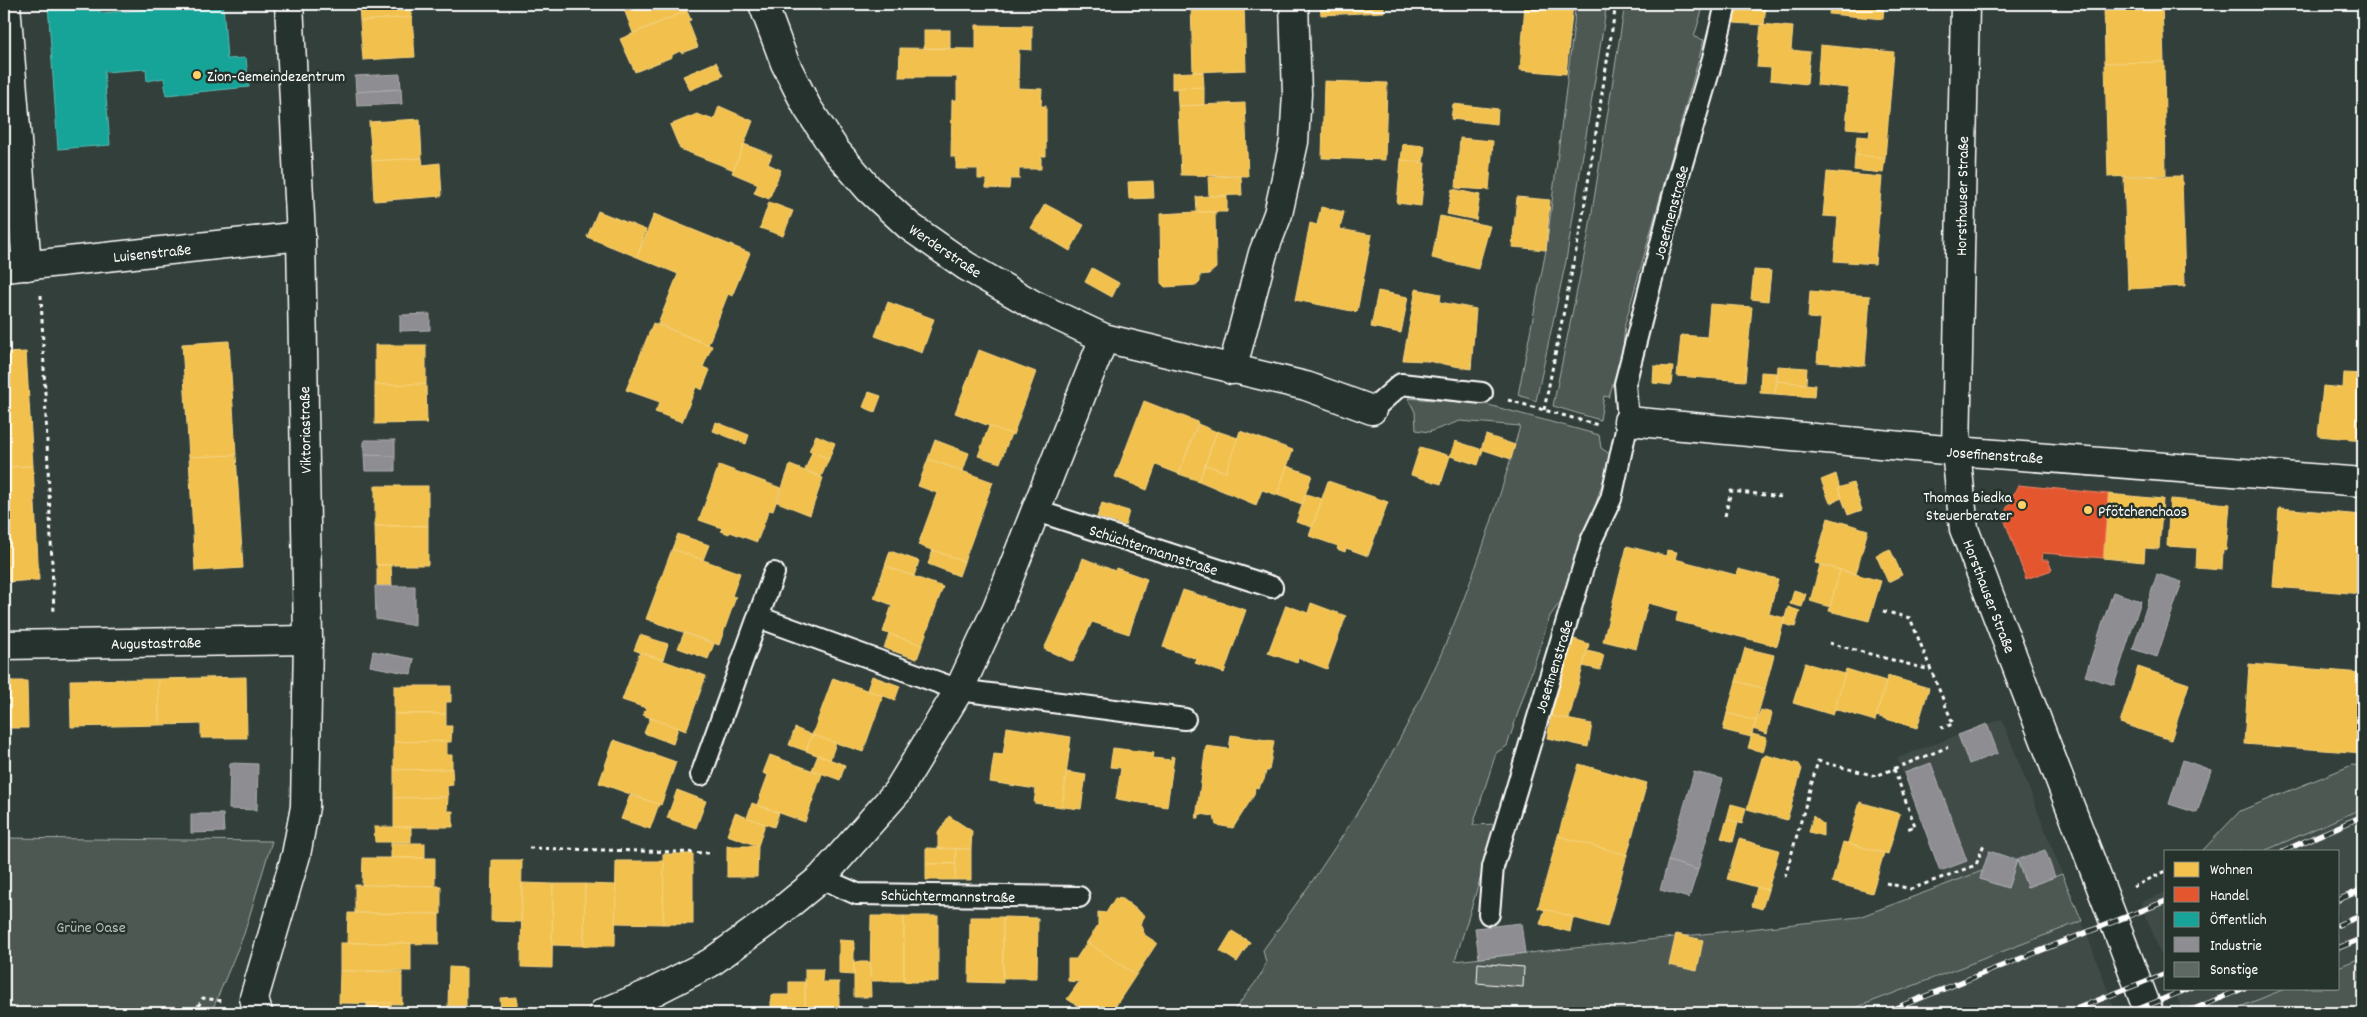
<svg xmlns="http://www.w3.org/2000/svg" width="2367" height="1017" viewBox="0 0 2367 1017" font-family="Dekko,sans-serif">
	<rect width="100%" height="100%" fill="#333f3a"/>
	<filter id="ink" filterUnits="userSpaceOnUse"><feTurbulence type="fractalNoise" baseFrequency=".02" numOctaves="2"/><feDisplacementMap in="SourceGraphic" scale="10" xChannelSelector="R" yChannelSelector="G"/><feConvolveMatrix kernelMatrix="1 2 1 2 8 2 1 2 1" color-interpolation-filters="sRGB"/></filter>
	<g filter="url(#ink)">
		<g fill="#404c47">
			<polygon points="2002,719 2062,874 2027,887 2017,861 2008,888 1980,879 1982,871 1946,885 1897,758"/>
			<polygon points="2363,808 2363,957 2338,967 2338,851 2264,851"/>
			<polygon points="2166,892 2166,968 2141,902"/>
			<polygon points="2082,921 2116,1013 1842,1013"/>
			<polygon points="2174,988 2287,988 2225,1013 2183,1013"/>
		</g>
		<g fill="#4d5853" stroke="#a6aca9">
			<polygon points="1575,4 1607,4 1566,261 1536,401 1518,395 1546,250 1574,24"/>
			<polygon points="1625,4 1704,4 1694,37 1704,40 1625,324 1623,349 1609,397 1604,396 1600,420 1553,406 1588,237"/>
			<path d="M1408,398L1485,404L1599,435L1601,448L1611,455L1569,590L1550,616L1507,746L1496,753L1473,825L1497,824L1455,961L1675,937L1676,934L1685,936L1859,917L1982,871L1980,879L2008,888L2017,860L2027,887L2062,874L2082,921L1842,1013H1232L1261,975L1266,963L1263,950C1312,883 1360,814 1399,740C1453,641 1490,534 1520,426L1460,421L1429,432L1416,430L1415,412Z"/>
			<polygon points="2352,765 2363,766 2363,808 2264,851 2202,851 2240,811"/>
			<polygon points="4,838 272,841 244,934 211,1013 4,1013"/>
			<polygon points="2363,957 2363,1013 2225,1013 2287,988 2338,988 2338,967"/>
		</g>
		<g fill="#f2c14e" stroke="#f6d483">
			<polygon points="359,4 411,4 412,17 360,21"/>
			<polygon points="622,4 684,4 687,11 633,33"/>
			<polygon points="1191,4 1244,4 1246,70 1193,72"/>
			<polygon points="1320,4 1384,4 1384,12 1321,15"/>
			<polygon points="1426,4 1449,4 1449,7"/>
			<polygon points="1525,4 1573,4 1566,74 1520,70"/>
			<polygon points="1735,4 1766,4 1764,25 1734,23"/>
			<polygon points="1830,4 1884,4 1883,19 1829,14"/>
			<polygon points="2104,4 2162,4 2164,62 2105,63"/>
			<polygon points="687,11 691,20 688,21 698,47 681,53 680,51 672,55 672,57 635,72 620,39"/>
			<polygon points="412,17 415,57 363,60 360,21"/>
			<polygon points="1761,24 1793,27 1791,50 1810,52 1807,84 1770,80 1771,68 1757,67"/>
			<polygon points="976,25 1032,26 1032,50 1019,49 1018,88 1042,89 1041,106 1046,106 1046,156 1041,156 1041,169 1019,169 1019,179 1010,179 1009,189 986,188 986,179 978,179 978,169 956,169 956,157 951,157 952,100 957,100 957,77 899,77 900,48 976,49"/>
			<rect x="924" y="30" width="26" height="18"/>
			<polygon points="1820,45 1894,52 1885,158 1855,155 1857,136 1869,137 1870,130 1846,128 1849,88 1817,85"/>
			<polygon points="716,62 723,76 690,90 683,76"/>
			<polygon points="2164,62 2166,175 2108,177 2105,63"/>
			<polygon points="1193,72 1203,72 1204,87 1172,89 1172,73"/>
			<polygon points="1324,81 1387,83 1385,160 1322,158"/>
			<polygon points="1204,87 1204,105 1178,106 1177,88"/>
			<polygon points="1245,103 1248,176 1181,175 1178,106"/>
			<polygon points="1453,104 1498,109 1497,124 1451,119"/>
			<polygon points="719,106 753,121 734,170 680,149 670,125 697,114 714,120"/>
			<polygon points="420,119 422,158 372,161 369,122"/>
			<polygon points="1460,138 1493,141 1489,190 1456,188"/>
			<polygon points="744,144 772,155 768,164 781,170 769,199 754,193 758,184 732,173"/>
			<polygon points="1403,144 1425,146 1423,162 1401,160"/>
			<polygon points="1855,155 1885,158 1883,173 1854,170"/>
			<polygon points="422,158 423,165 440,163 442,196 374,201 372,161"/>
			<polygon points="1401,160 1425,163 1421,206 1397,203"/>
			<polygon points="1827,172 1882,177 1875,264 1834,261 1838,217 1823,216"/>
			<polygon points="1241,176 1242,195 1209,196 1208,177"/>
			<polygon points="2182,176 2185,286 2128,289 2124,177"/>
			<polygon points="1153,181 1154,198 1129,199 1128,182"/>
			<polygon points="1452,189 1480,195 1476,220 1447,214"/>
			<polygon points="1209,196 1227,196 1227,212 1197,212 1196,197"/>
			<polygon points="1517,197 1550,200 1546,250 1512,247"/>
			<polygon points="769,202 793,211 783,236 760,228"/>
			<polygon points="1045,204 1084,225 1070,251 1031,228"/>
			<polygon points="1321,207 1344,212 1340,229 1372,235 1357,312 1295,300 1310,223 1317,225"/>
			<polygon points="598,211 646,230 637,257 587,237"/>
			<polygon points="1197,212 1215,212 1216,268 1209,274 1200,275 1200,282 1197,285 1165,287 1161,283 1160,214"/>
			<polygon points="654,214 750,253 732,296 728,294 708,345 658,324 678,274 637,257"/>
			<polygon points="1440,216 1490,226 1478,269 1432,258"/>
			<polygon points="1092,268 1119,283 1112,297 1085,282"/>
			<polygon points="1754,270 1771,271 1768,301 1751,299"/>
			<polygon points="1416,289 1441,294 1440,302 1476,309 1471,369 1427,361 1403,360"/>
			<polygon points="1378,291 1408,297 1401,333 1371,327"/>
			<polygon points="1810,291 1870,296 1865,366 1817,362 1821,319 1808,318"/>
			<polygon points="888,302 934,319 922,353 875,336"/>
			<polygon points="1710,304 1752,307 1745,381 1677,376 1681,335 1707,337"/>
			<polygon points="653,323 712,346 703,367 710,370 702,390 696,387 682,422 655,412 660,402 626,390"/>
			<polygon points="229,341 236,455 189,457 182,344"/>
			<polygon points="375,345 426,345 426,384 375,385"/>
			<polygon points="979,350 1036,372 1013,435 955,413"/>
			<polygon points="26,352 33,466 4,467 4,353"/>
			<polygon points="1654,366 1673,367 1671,385 1653,383"/>
			<polygon points="1778,366 1807,368 1806,384 1777,381"/>
			<polygon points="1761,372 1777,373 1775,394 1760,393"/>
			<polygon points="2344,373 2363,374 2363,440 2318,436 2323,386 2343,388"/>
			<polygon points="1777,381 1815,385 1814,397 1775,394"/>
			<polygon points="426,384 427,423 375,424 375,385"/>
			<polygon points="869,392 881,396 875,412 863,407"/>
			<polygon points="1144,401 1198,422 1179,474 1156,465 1147,490 1115,477"/>
			<polygon points="716,422 749,435 746,444 713,431"/>
			<polygon points="1198,424 1217,432 1199,481 1179,474"/>
			<polygon points="989,426 1011,434 1000,463 978,456"/>
			<polygon points="1217,431 1238,438 1226,472 1205,465"/>
			<polygon points="1240,431 1293,450 1277,495 1262,490 1256,505 1199,481 1205,465 1226,472"/>
			<polygon points="816,435 835,443 829,459 809,451"/>
			<polygon points="1486,435 1515,445 1511,459 1481,449"/>
			<polygon points="935,440 969,453 963,471 928,459"/>
			<polygon points="1455,441 1483,450 1478,465 1450,456"/>
			<polygon points="1420,447 1450,456 1441,484 1411,475"/>
			<polygon points="812,452 829,459 821,477 805,470"/>
			<polygon points="236,455 243,568 195,571 189,457"/>
			<polygon points="928,459 993,482 964,562 918,545 937,493 918,486"/>
			<polygon points="719,465 781,488 773,511 769,510 757,542 730,532 729,534 721,531 722,528 699,520"/>
			<polygon points="790,465 823,478 810,515 777,502"/>
			<polygon points="33,466 39,580 4,582 4,467"/>
			<polygon points="1287,466 1312,475 1302,504 1277,495"/>
			<polygon points="1836,474 1842,498 1830,503 1821,480"/>
			<polygon points="1328,481 1388,502 1368,556 1346,548 1345,552 1337,549 1338,546 1309,536"/>
			<polygon points="1853,483 1862,510 1848,515 1838,488"/>
			<rect x="375" y="486" width="53" height="40"/>
			<polygon points="1306,494 1322,499 1312,527 1296,522"/>
			<polygon points="2108,494 2163,499 2159,549 2145,548 2144,562 2103,558"/>
			<polygon points="2170,499 2230,504 2226,551 2223,550 2222,570 2196,568 2197,548 2167,546"/>
			<polygon points="1102,503 1129,511 1125,526 1097,517"/>
			<polygon points="2279,508 2363,515 2363,594 2273,587"/>
			<polygon points="1828,518 1868,530 1856,574 1815,563"/>
			<polygon points="375,526 428,526 428,565 376,565"/>
			<polygon points="678,534 709,545 703,560 672,549"/>
			<polygon points="1627,546 1666,556 1667,550 1677,552 1675,559 1736,575 1738,569 1778,579 1769,614 1785,618 1777,646 1676,621 1678,611 1648,603 1636,649 1603,641"/>
			<polygon points="672,549 740,573 732,596 736,597 719,645 646,619"/>
			<polygon points="1890,549 1902,575 1888,582 1876,555"/>
			<polygon points="933,550 964,562 959,576 928,564"/>
			<polygon points="890,551 919,561 914,576 885,566"/>
			<polygon points="1083,558 1115,571 1116,568 1147,579 1129,634 1092,622 1073,662 1044,649 1073,586"/>
			<polygon points="377,565 391,565 392,586 377,587"/>
			<polygon points="1820,565 1840,570 1830,607 1810,601"/>
			<polygon points="885,566 943,587 922,645 883,632 892,605 874,598"/>
			<polygon points="1840,570 1881,581 1869,621 1829,611"/>
			<polygon points="1183,590 1246,610 1224,673 1195,663 1197,659 1163,647"/>
			<polygon points="1794,590 1806,594 1802,607 1790,604"/>
			<polygon points="1311,603 1346,616 1327,669 1298,658 1297,663 1268,653 1286,605 1308,613"/>
			<polygon points="1788,607 1800,611 1795,627 1783,624"/>
			<polygon points="684,633 714,644 708,659 678,648"/>
			<polygon points="889,634 922,645 917,659 884,648"/>
			<polygon points="640,635 668,644 663,660 634,650"/>
			<polygon points="1571,638 1589,644 1569,719 1551,716"/>
			<polygon points="1745,648 1774,655 1765,689 1736,681"/>
			<polygon points="1587,651 1604,655 1600,670 1583,666"/>
			<polygon points="640,652 706,676 686,731 643,715 646,708 622,700"/>
			<polygon points="1805,663 1845,674 1833,715 1793,703"/>
			<polygon points="2249,664 2363,673 2363,753 2244,744"/>
			<polygon points="2138,667 2189,684 2171,740 2120,723"/>
			<polygon points="1846,669 1886,681 1875,721 1835,709"/>
			<polygon points="872,676 900,686 895,700 867,690"/>
			<polygon points="1888,676 1929,688 1917,728 1876,716"/>
			<polygon points="246,677 247,738 201,738 201,724 159,725 158,679"/>
			<polygon points="833,678 883,696 863,752 812,735"/>
			<polygon points="158,679 159,725 71,727 70,680"/>
			<polygon points="4,681 27,681 28,728 4,728"/>
			<polygon points="1736,681 1765,689 1756,721 1727,713"/>
			<polygon points="394,686 451,686 451,702 446,702 446,714 394,714"/>
			<polygon points="1761,710 1772,713 1767,734 1753,729"/>
			<polygon points="1727,713 1756,721 1751,737 1723,730"/>
			<polygon points="394,714 446,714 446,726 452,726 451,742 394,742"/>
			<polygon points="1551,716 1592,724 1588,747 1547,738"/>
			<polygon points="650,718 678,728 673,744 644,733"/>
			<polygon points="1007,727 1071,737 1062,807 1034,803 1036,789 990,782 994,754 1003,755"/>
			<polygon points="795,728 812,735 806,751 789,745"/>
			<polygon points="1752,734 1767,738 1763,752 1748,748"/>
			<polygon points="812,735 836,743 830,760 806,751"/>
			<polygon points="1231,735 1274,741 1269,771 1266,771 1264,780 1258,788 1255,787 1254,795 1233,828 1216,825 1214,816 1199,814 1199,818 1196,818 1206,746 1229,749"/>
			<polygon points="614,740 676,762 661,805 599,783"/>
			<polygon points="447,741 447,755 452,755 452,769 394,770 394,742"/>
			<polygon points="1113,748 1154,753 1153,758 1171,760 1171,756 1174,757 1167,807 1116,799 1121,768 1110,767"/>
			<polygon points="770,755 822,774 805,822 757,805 768,775 763,773"/>
			<polygon points="818,755 845,765 840,780 812,770"/>
			<polygon points="1766,755 1799,764 1802,769 1787,820 1747,809 1762,758"/>
			<polygon points="1579,764 1647,783 1627,855 1558,836"/>
			<polygon points="452,769 453,785 447,786 448,797 394,798 394,770"/>
			<polygon points="1067,772 1086,775 1081,809 1062,807"/>
			<polygon points="677,790 706,801 696,828 667,818"/>
			<polygon points="630,795 659,804 650,829 621,819"/>
			<polygon points="448,797 447,811 453,811 453,827 394,827 394,798"/>
			<polygon points="1860,802 1900,814 1888,854 1848,843"/>
			<polygon points="752,803 779,813 774,827 747,818"/>
			<polygon points="1731,804 1746,808 1742,824 1727,819"/>
			<polygon points="735,813 765,824 758,846 727,835"/>
			<polygon points="949,816 972,831 971,849 938,848 938,833"/>
			<polygon points="1813,816 1823,824 1823,836 1809,832"/>
			<polygon points="1727,819 1738,823 1733,842 1721,838"/>
			<polygon points="374,827 411,827 411,842 375,842"/>
			<polygon points="1558,836 1627,855 1607,927 1538,908"/>
			<polygon points="1739,839 1779,850 1768,890 1727,879"/>
			<polygon points="1843,842 1884,853 1872,893 1832,882"/>
			<rect x="391" y="843" width="34" height="15"/>
			<polygon points="727,846 758,846 757,877 727,877"/>
			<polygon points="926,848 956,849 956,864 926,864"/>
			<polygon points="956,849 971,849 971,880 955,880"/>
			<rect x="663" y="854" width="30" height="70"/>
			<polygon points="363,858 435,858 435,886 362,885"/>
			<polygon points="492,860 522,860 521,922 491,921"/>
			<polygon points="616,861 664,861 663,924 615,923"/>
			<polygon points="926,864 956,864 955,880 926,880"/>
			<polygon points="522,883 553,884 552,968 521,967"/>
			<polygon points="553,884 585,884 584,946 552,945"/>
			<polygon points="585,884 616,885 615,946 584,946"/>
			<polygon points="355,885 441,886 441,914 355,913"/>
			<polygon points="1757,887 1768,890 1762,909 1752,906"/>
			<polygon points="1115,898 1123,899 1145,916 1140,924 1145,935 1157,943 1136,975 1087,942 1098,925 1098,912 1106,913"/>
			<polygon points="1545,909 1573,917 1570,932 1540,924"/>
			<polygon points="348,913 439,914 439,944 347,943"/>
			<polygon points="871,916 904,916 904,981 870,981"/>
			<rect x="904" y="916" width="34" height="66"/>
			<polygon points="970,917 1003,917 1003,983 969,982"/>
			<polygon points="1003,917 1038,918 1037,978 1003,978"/>
			<polygon points="1232,931 1250,942 1237,962 1220,951"/>
			<polygon points="1676,934 1703,940 1697,971 1669,965"/>
			<polygon points="839,940 854,941 854,975 839,974"/>
			<polygon points="1087,942 1136,975 1111,1013 1089,1013 1067,999 1079,982 1068,981 1068,959 1076,959"/>
			<rect x="340" y="943" width="71" height="28"/>
			<polygon points="854,962 870,962 871,997 854,997"/>
			<polygon points="449,967 466,968 466,1006 448,1006"/>
			<polygon points="805,969 823,969 822,982 839,982 839,1013 805,1013"/>
			<polygon points="340,971 402,972 402,1004 339,1003"/>
			<polygon points="789,982 805,982 805,1013 760,1013 771,1013 771,995 789,995"/>
			<polygon points="517,997 517,1012 501,1012 500,998"/>
			<rect x="367" y="1003" width="24" height="10"/>
		</g>
		<polygon fill="#e4572e" stroke="#ec896d" points="2018,485 2108,494 2103,558 2043,553 2042,560 2048,560 2052,570 2026,579 2003,516"/>
		<polygon fill="#17a398" stroke="#5dbfb7" points="48,4 99,4 100,13 142,10 141,4 223,4 227,59 246,58 249,87 166,95 164,78 147,81 146,69 104,72 110,145 58,149"/>
		<g fill="#8d8d92" stroke="#afafb3">
			<polygon points="400,74 401,89 356,92 355,76"/>
			<polygon points="401,89 402,104 357,106 356,92"/>
			<polygon points="430,314 430,330 400,331 400,315"/>
			<polygon points="364,440 395,440 395,456 364,455"/>
			<polygon points="364,455 395,456 395,471 365,471"/>
			<polygon points="2157,574 2182,582 2157,657 2133,649"/>
			<polygon points="375,586 415,586 415,626 376,619"/>
			<polygon points="2113,592 2141,601 2114,685 2085,676"/>
			<polygon points="373,651 414,659 411,674 370,666"/>
			<polygon points="1987,724 1998,753 1969,764 1958,735"/>
			<polygon points="2183,760 2211,770 2197,813 2169,804"/>
			<polygon points="230,763 258,764 257,810 229,809"/>
			<polygon points="1931,763 1967,861 1940,871 1904,773"/>
			<polygon points="1694,772 1723,779 1698,870 1668,861"/>
			<polygon points="191,814 223,814 224,832 191,833"/>
			<polygon points="2045,850 2055,877 2027,887 2017,860"/>
			<polygon points="1989,851 2017,860 2008,888 1980,879"/>
			<polygon points="1668,861 1698,870 1689,898 1660,890"/>
			<polygon points="1521,923 1525,953 1479,958 1475,928"/>
		</g>
		<polygon fill="#5f6964" stroke="#fff" points="1478,963 1524,967 1523,987 1477,983"/>
		<g fill="none" stroke-linecap="round" stroke-linejoin="round">
			<g stroke="#fff" stroke-width="24">
				<g id="service">
					<polyline points="1372,410 1401,384 1482,393"/>
					<polyline points="1037,511 1272,587"/>
					<polyline points="758,617 959,690 1185,719"/>
					<polyline points="701,775 774,573"/>
					<polyline points="821,878 857,894 1079,897"/>
					<polyline points="1489,914 1493,867 1591,541 1611,499 1628,421 1625,384 1677,181 1713,58 1726,4"/>
				</g>
			</g>
			<g stroke="#fff" stroke-width="31">
				<g id="minor">
					<polyline points="6,4 27,266"/>
					<polyline points="763,4 785,63 807,107 836,151 869,189 909,226 966,266 1032,304 1104,338 1306,386 1372,410"/>
					<polyline points="4,268 301,236"/>
					<polyline points="1232,370 1263,253 1278,214 1294,142 1297,94 1294,4"/>
					<polyline points="1628,421 1956,451 2363,482"/>
					<polyline points="4,645 308,640"/>
					<polyline points="258,1013 254,998 296,855 305,807 308,640 301,236 289,4"/>
					<polyline points="603,1013 653,992 710,963 771,919 821,878 897,792 959,690 997,608 1104,338"/>
				</g>
			</g>
			<g stroke="#fff" stroke-width="31">
				<polyline id="secondary" points="1965,4 1956,451 1964,529 2149,1013"/>
			</g>
			<g stroke="#fff" stroke-width="3" stroke-dasharray="4 4" stroke-linecap="butt">
				<polyline points="2196,4 2197,8"/>
				<polyline points="41,295 54,613"/>
				<polyline points="1508,400 1598,425"/>
				<polyline points="1544,410 1582,221 1616,4"/>
				<polyline points="1725,516 1731,491 1782,497"/>
				<polyline points="1883,611 1910,618 1953,724 1941,728"/>
				<polyline points="1829,643 1930,670"/>
				<polyline points="1894,769 1915,826 1907,829"/>
				<polyline points="529,848 713,853"/>
				<polyline points="1785,877 1818,761 1876,776 1948,747"/>
				<polyline points="1886,883 1911,889 1976,865 1984,844"/>
				<polyline points="2133,887 2166,871"/>
				<polyline points="194,1013 203,998 223,1001"/>
			</g>
			<use href="#service" stroke="#26332d" stroke-width="20"/>
			<use href="#minor" stroke="#26332d" stroke-width="28"/>
			<use href="#secondary" stroke="#26332d" stroke-width="28"/>
			<g stroke="#fff" stroke-width="5.5">
				<g id="rail">
					<polyline points="2283,851 2363,816"/>
					<polyline points="2338,900 2363,889"/>
					<polyline points="2338,925 2363,915"/>
					<polyline points="2338,948 2363,938"/>
					<polyline points="1883,1013 2166,901"/>
					<polyline points="2066,1013 2166,973"/>
					<polyline points="2129,1013 2190,988"/>
					<polyline points="2185,1013 2244,988"/>
				</g>
			</g>
			<use href="#rail" stroke="#26332d" stroke-width="4" stroke-dasharray="11" stroke-linecap="butt"/>
		</g>
	</g>
	<g fill="#ffd166" stroke="#26332d" stroke-width="2">
		<circle cx="197" cy="75" r="5"/>
		<circle cx="2022" cy="505" r="5"/>
		<circle cx="2088" cy="510" r="5"/>
	</g>
	<g text-anchor="middle" stroke-width="5" stroke-linejoin="round" paint-order="stroke">
		<g font-size="16" fill="#fff" stroke="#26332d" text-anchor="start">
			<text x="207" y="81">Zion-Gemeindezentrum</text>
			<text x="2012" y="502" text-anchor="end">Thomas Biedka<tspan x="2012" dy="18">Steuerberater</tspan></text>
			<text x="2098" y="516">Pfötchenchaos</text>
		</g>
		<g font-size="16" fill="#fff" stroke="#26332d">
			<text transform="translate(1961 196) rotate(-89)" y="6">Horsthauser Straße</text>
			<text transform="translate(1670 212) rotate(-75)" y="6">Josefinenstraße</text>
			<text transform="translate(946 250) rotate(34)" y="6">Werderstraße</text>
			<text transform="translate(152 252) rotate(-6)" y="6">Luisenstraße</text>
			<text transform="translate(304 430) rotate(-91)" y="6">Viktoriastraße</text>
			<text transform="translate(1995 454) rotate(4)" y="6">Josefinenstraße</text>
			<text transform="translate(1154 549) rotate(18)" y="6">Schüchtermannstraße</text>
			<text transform="translate(1990 596) rotate(69)" y="6">Horsthauser Straße</text>
			<text transform="translate(156 642) rotate(-1)" y="6">Augustastraße</text>
			<text transform="translate(1553 666) rotate(-73)" y="6">Josefinenstraße</text>
			<text transform="translate(948 895) rotate(1)" y="6">Schüchtermannstraße</text>
		</g>
		<g font-size="16" fill="#b8bcba" stroke="#26332d">
			<text x="91" y="932">Grüne Oase</text>
		</g>
	</g>
	<rect width="2367" height="1017" fill="none" stroke="#26332d" stroke-width="20"/>
	<rect x="10" y="10" width="2347" height="997" fill="none" stroke="#fff" stroke-width="2" filter="url(#ink)"/>
	<rect x="2164" y="850" width="175" height="140" fill="#26332d" stroke="#7d8581"/>
	<rect x="2174" y="862" width="25" height="15" fill="#f2c14e" stroke="#7d8581"/>
	<text x="2210" y="874" font-size="15" fill="#ffffff">Wohnen</text>
	<rect x="2174" y="887" width="25" height="15" fill="#e4572e" stroke="#7d8581"/>
	<text x="2210" y="900" font-size="15" fill="#ffffff">Handel</text>
	<rect x="2174" y="912" width="25" height="15" fill="#17a398" stroke="#7d8581"/>
	<text x="2210" y="924" font-size="15" fill="#ffffff">Öffentlich</text>
	<rect x="2174" y="937" width="25" height="15" fill="#8d8d92" stroke="#7d8581"/>
	<text x="2210" y="950" font-size="15" fill="#ffffff">Industrie</text>
	<rect x="2174" y="962" width="25" height="15" fill="#5f6964" stroke="#7d8581"/>
	<text x="2210" y="974" font-size="15" fill="#ffffff">Sonstige</text>
</svg>
